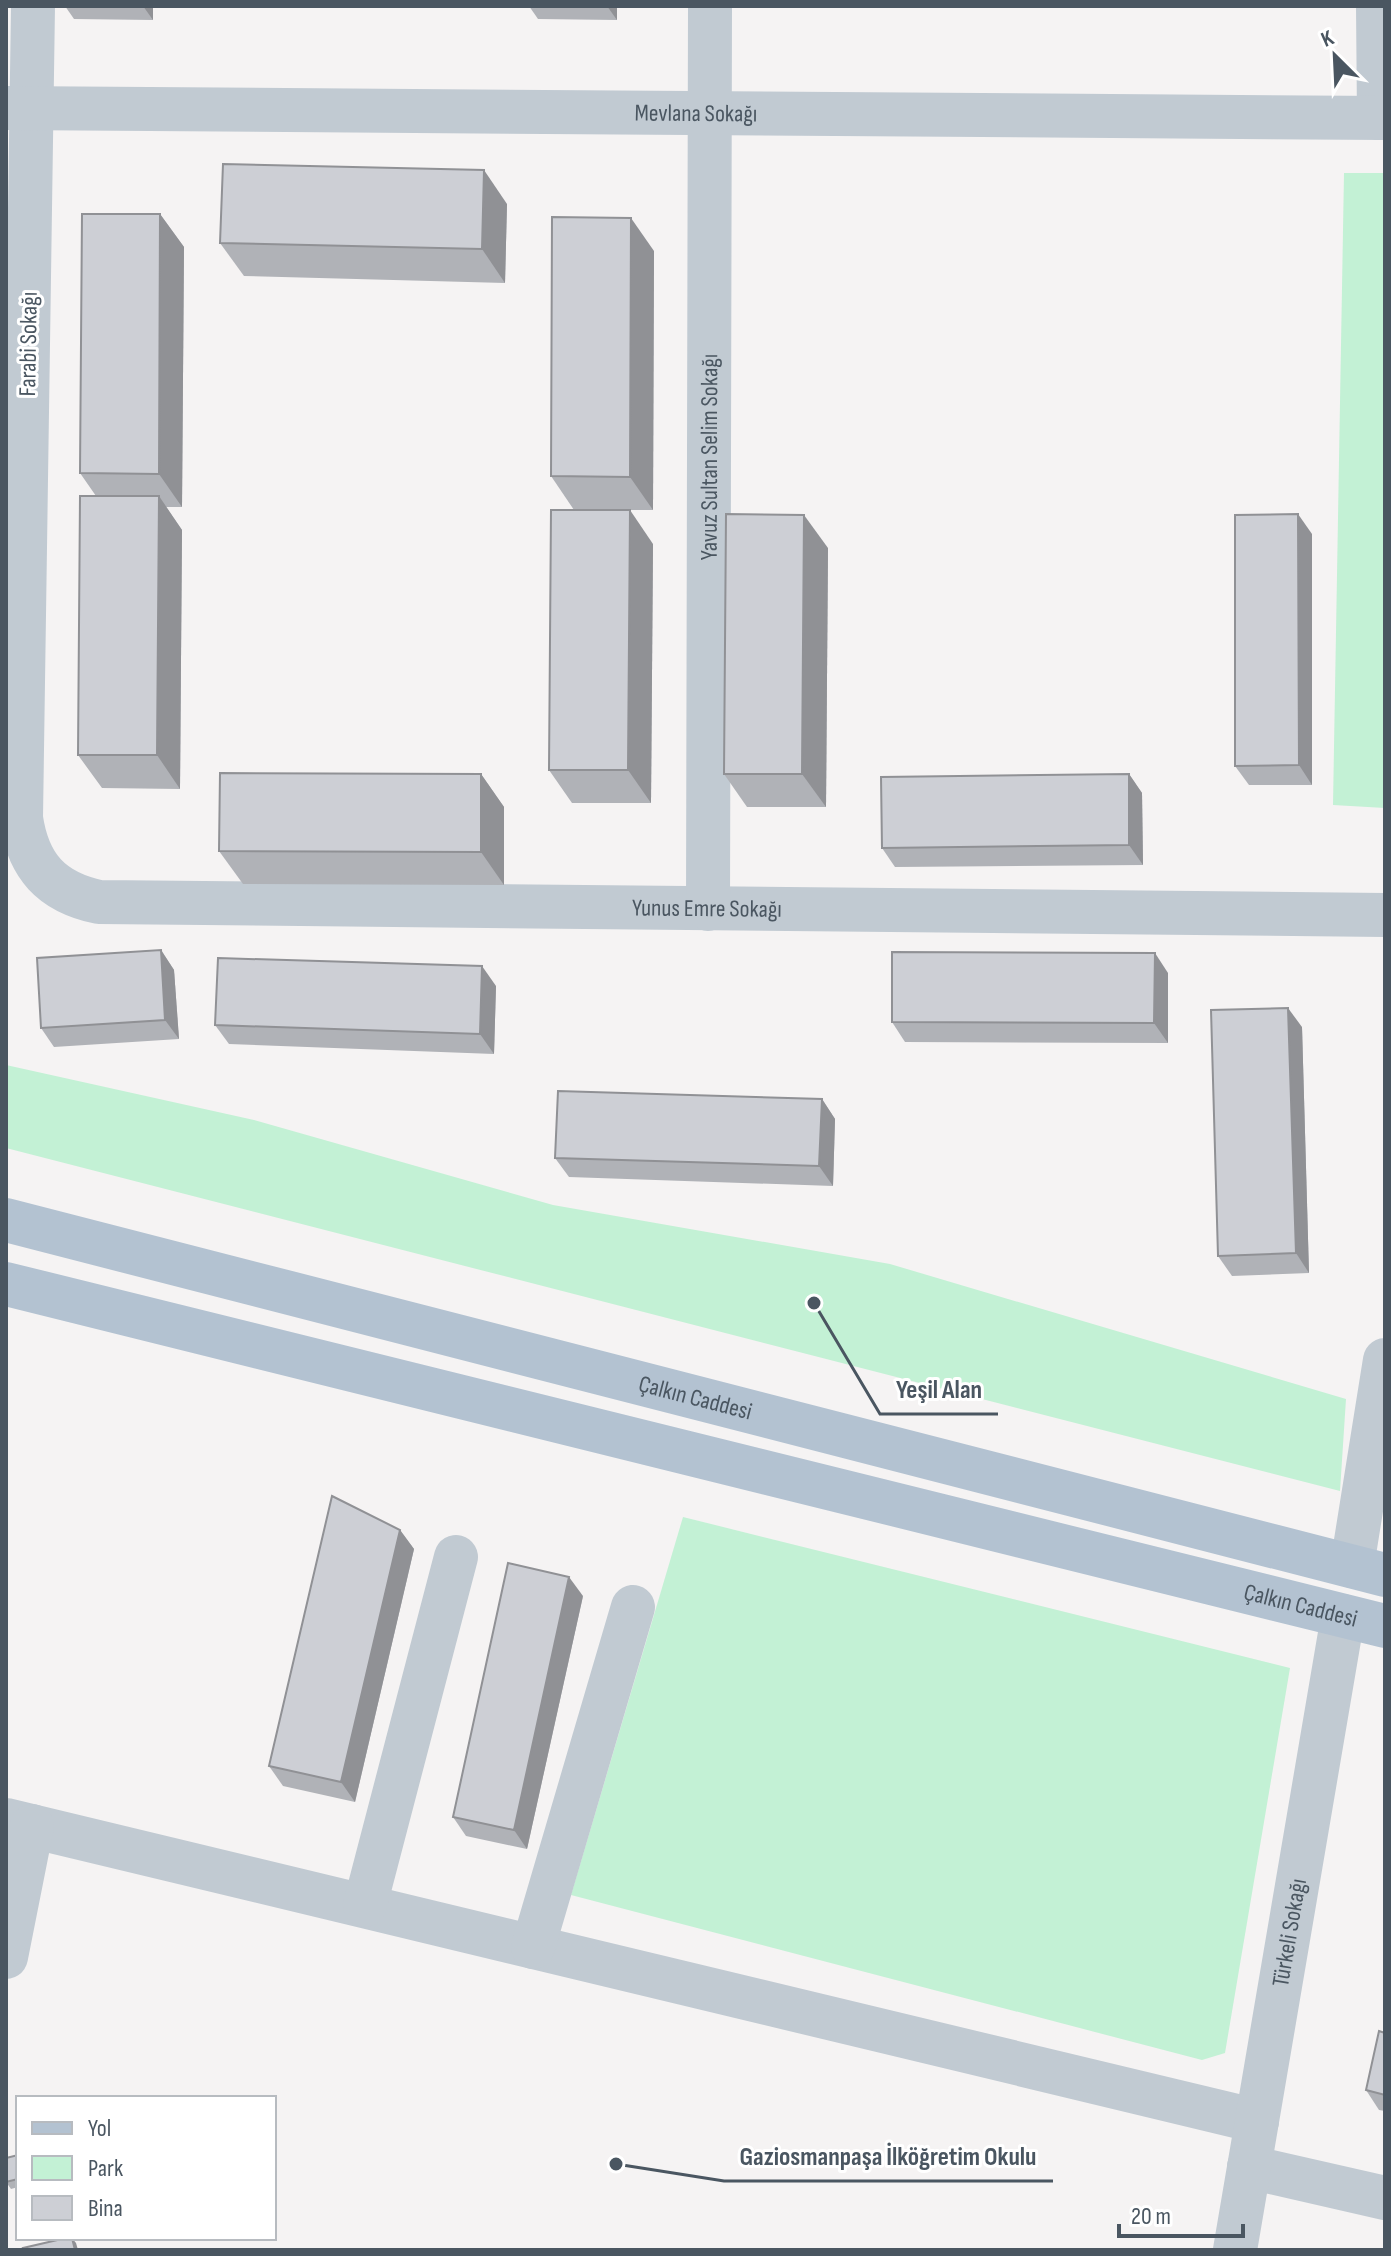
<svg xmlns="http://www.w3.org/2000/svg" width="1391" height="2256" viewBox="0 0 1391 2256" font-family="'Sofia Sans Condensed',sans-serif">
	<rect width="100%" height="100%" fill="#f5f3f3"/>
	<g fill="#c3f1d5">
		<polygon points="1344,173 1385,173 1385,808 1333,805"/>
		<polygon points="6,1065 254,1120 553,1205 890,1264 1346,1399 1340,1491 6,1148"/>
		<polygon points="683,1517 1290,1668 1225,2053 1202,2060 571,1895"/>
	</g>
	<g fill="none" stroke-linecap="round" stroke-linejoin="round">
		<g stroke="#c1cad2" stroke-width="44">
			<path id="s1" d="M33,6L21,818C28,866 51,892 99,902L1385,915"/>
			<polyline points="1378,6 1379,118"/>
			<path id="s2" d="M6,108L1385,118"/>
			<path id="s3" d="M708,909L710,6"/>
			<polyline points="1352,1566 1385,1360"/>
			<polyline points="6,1820 1257,2121"/>
			<polyline points="365,1905 456,1557"/>
			<polyline points="533,1947 633,1607"/>
			<polyline points="6,1957 32,1826"/>
			<polyline points="1249,2167 1385,2198"/>
			<path id="s4" d="M1235,2250L1343,1616"/>
		</g>
		<g stroke="#b3c2d1" stroke-width="44">
			<path id="s5" d="M6,1220L1385,1575"/>
			<path id="s6" d="M6,1284L1385,1626"/>
		</g>
	</g>
	<g fill="#b0b2b7">
		<polygon points="65,6 153,6 153,20 74,19"/>
		<polygon points="529,6 617,6 617,20 538,19"/>
		<polygon points="1224,6 1303,6 1303,7"/>
		<polygon points="507,204 505,283 244,276 220,243"/>
		<polygon points="160,214 184,247 182,507 166,507 182,530 180,789 102,788 78,755 96,496 80,473"/>
		<polygon points="654,251 653,510 574,510 551,476"/>
		<polygon points="1312,534 1312,785 1249,785 1235,766"/>
		<polygon points="653,544 651,803 572,803 549,770"/>
		<polygon points="828,548 826,807 747,807 724,774"/>
		<polygon points="481,774 504,807 504,885 243,884 219,851"/>
		<polygon points="1129,774 1142,793 1143,865 895,867 882,848"/>
		<polygon points="161,950 174,970 179,1039 54,1047 41,1028"/>
		<polygon points="1168,973 1168,1043 905,1042 892,1022"/>
		<polygon points="496,986 494,1054 229,1044 215,1025"/>
		<polygon points="1302,1027 1309,1273 1232,1276 1218,1256"/>
		<polygon points="822,1099 835,1119 833,1186 569,1177 555,1158"/>
		<polygon points="400,1530 414,1549 355,1802 283,1786 269,1766"/>
		<polygon points="583,1596 527,1849 466,1836 453,1817"/>
		<polygon points="1385,2033 1385,2111 1379,2110 1366,2090"/>
		<polygon points="18,2155 18,2187 11,2189 6,2182"/>
	</g>
	<g fill="#909195">
		<polygon points="143,6 153,6 153,20"/>
		<polygon points="607,6 617,6 617,20"/>
		<polygon points="484,170 507,204 505,283 482,249"/>
		<polygon points="160,214 184,247 182,507 159,474"/>
		<polygon points="631,218 654,251 653,510 630,477"/>
		<polygon points="159,496 182,530 180,789 157,755"/>
		<polygon points="630,510 653,544 651,803 628,770"/>
		<polygon points="1298,514 1312,534 1312,785 1299,765"/>
		<polygon points="804,515 828,548 826,807 802,774"/>
		<polygon points="481,774 504,807 504,885 481,852"/>
		<polygon points="1129,774 1142,793 1143,865 1129,845"/>
		<polygon points="161,950 174,970 179,1039 165,1020"/>
		<polygon points="1155,953 1168,973 1168,1043 1154,1023"/>
		<polygon points="482,966 496,986 494,1054 480,1034"/>
		<polygon points="1288,1008 1302,1027 1309,1273 1296,1253"/>
		<polygon points="822,1099 835,1119 833,1186 819,1166"/>
		<polygon points="400,1530 414,1549 355,1802 341,1782"/>
		<polygon points="569,1577 583,1596 527,1849 514,1830"/>
		<polygon points="72,2238 76,2243 78,2250 75,2250"/>
	</g>
	<g fill="#cdcfd5" stroke="#909195" stroke-width="2">
		<polygon points="223,164 484,170 482,249 220,243"/>
		<polygon points="82,214 160,214 159,474 80,473"/>
		<polygon points="552,217 631,218 630,477 551,476"/>
		<polygon points="80,496 159,496 157,755 78,755"/>
		<polygon points="551,510 630,510 628,770 549,770"/>
		<polygon points="726,514 804,515 802,774 724,774"/>
		<polygon points="1298,514 1299,765 1235,766 1235,515"/>
		<polygon points="220,773 481,774 481,852 219,851"/>
		<polygon points="1129,774 1129,845 882,848 881,777"/>
		<polygon points="161,950 165,1020 41,1028 37,958"/>
		<polygon points="892,952 1155,953 1154,1023 892,1022"/>
		<polygon points="218,958 482,966 480,1034 215,1025"/>
		<polygon points="1288,1008 1296,1253 1218,1256 1211,1010"/>
		<polygon points="558,1091 822,1099 819,1166 555,1158"/>
		<polygon points="332,1496 400,1530 341,1782 269,1766"/>
		<polygon points="508,1563 569,1577 514,1830 453,1817"/>
		<polygon points="1379,2031 1385,2033 1385,2095 1366,2090"/>
		<polygon points="18,2155 18,2179 6,2182 6,2158"/>
		<polygon points="66,2238 72,2238 75,2250 24,2250 23,2248"/>
	</g>
	<g text-anchor="middle" stroke-width="6" stroke-linejoin="round" paint-order="stroke">
		<g font-size="24" fill="#4a5661" stroke="#fff">
			<text dy="8" stroke="none"><textPath href="#s2" startOffset="690">Mevlana Sokağı</textPath></text>
			<text transform="translate(28 344) rotate(-89)" y="8">Farabi Sokağı</text>
			<text dy="8" stroke="none"><textPath href="#s3" startOffset="452">Yavuz Sultan Selim Sokağı</textPath></text>
			<text dy="8" stroke="none"><textPath href="#s1" startOffset="1544">Yunus Emre Sokağı</textPath></text>
			<text dy="8" stroke="none"><textPath href="#s5" startOffset="712">Çalkın Caddesi</textPath></text>
			<text dy="8" stroke="none"><textPath href="#s6" startOffset="1334">Çalkın Caddesi</textPath></text>
			<text dy="8" stroke="none"><textPath href="#s4" startOffset="322">Türkeli Sokağı</textPath></text>
		</g>
	</g>
	<path fill="none" stroke="#4a5661" stroke-width="3" d="M814 1303L880 1414H998M616 2164L724 2181H1053"/>
	<g fill="#4a5661" stroke="#fff" stroke-width="3">
		<circle cx="814" cy="1303" r="8"/>
		<circle cx="616" cy="2164" r="8"/>
	</g>
	<g font-size="26" text-anchor="middle" font-weight="bold" fill="#4a5661" stroke="#fff" stroke-width="6" stroke-linejoin="round" paint-order="stroke">
		<text x="939" y="1398">Yeşil Alan</text>
		<text x="888" y="2165">Gaziosmanpaşa İlköğretim Okulu</text>
	</g>
	<rect width="1391" height="2256" fill="none" stroke="#4a5661" stroke-width="16"/>
	<rect x="16" y="2096" width="260" height="144" fill="#ffffff" stroke="#b7bbc0" stroke-width="2"/>
	<rect x="32" y="2122" width="40" height="12" fill="#b3c2d1" stroke="#b7bbc0" stroke-width="2"/>
	<text x="88" y="2136" font-size="24" fill="#4a5661">Yol</text>
	<rect x="32" y="2156" width="40" height="24" fill="#c3f1d5" stroke="#b7bbc0" stroke-width="2"/>
	<text x="88" y="2176" font-size="24" fill="#4a5661">Park</text>
	<rect x="32" y="2196" width="40" height="24" fill="#cdcfd5" stroke="#b7bbc0" stroke-width="2"/>
	<text x="88" y="2216" font-size="24" fill="#4a5661">Bina</text>
	<g transform="translate(1335 56) rotate(336)" stroke="#ffffff" stroke-width="6" paint-order="stroke">
	<path d="M0-6L14 30L0 20L-14 30Z" fill="#4a5661"/>
	<text y="-12" font-size="22" font-weight="bold" text-anchor="middle" fill="#4a5661">K</text>
	</g>
	<path d="M1119 2224v12h124v-12" fill="none" stroke="#4a5661" stroke-width="4"/>
	<text x="1131" y="2224" font-size="24" fill="#4a5661" stroke="#ffffff" stroke-width="6" paint-order="stroke">20 m</text>
</svg>
